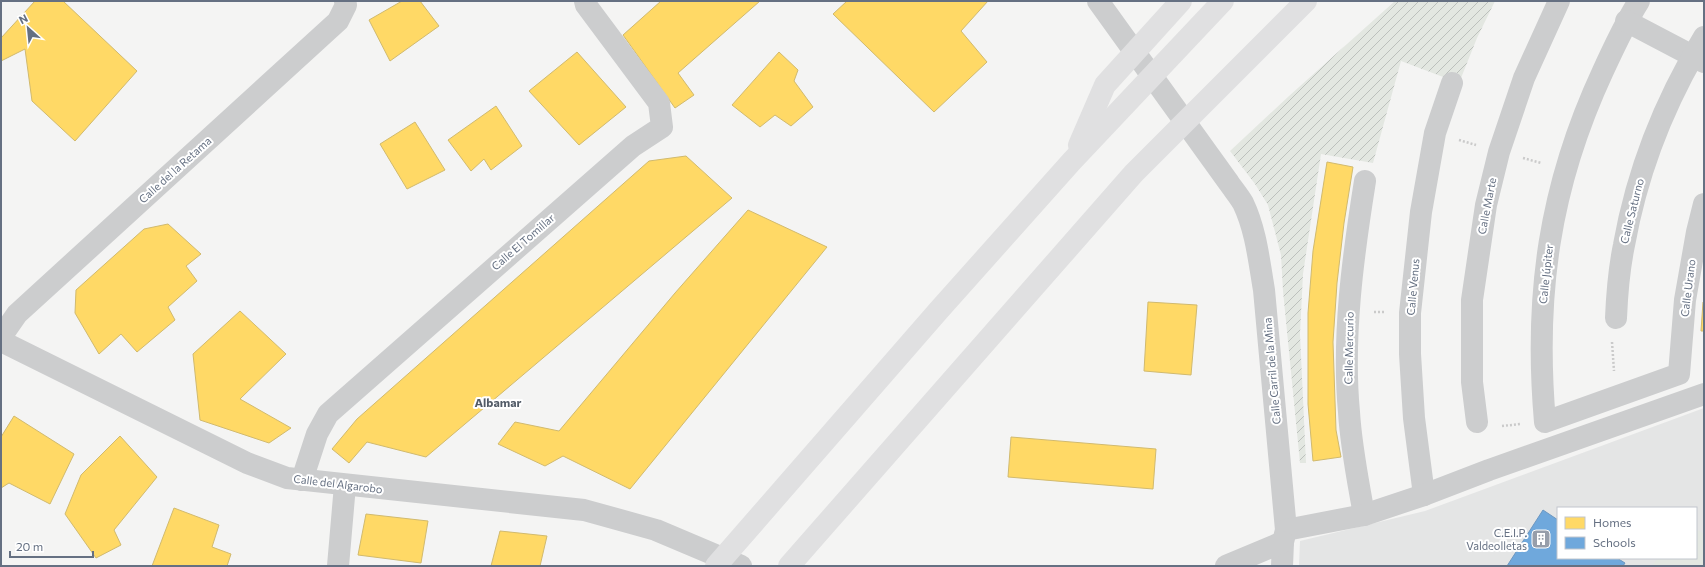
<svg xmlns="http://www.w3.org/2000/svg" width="1705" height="567" viewBox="0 0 1705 567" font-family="Commissioner,sans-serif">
	<defs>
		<pattern id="garden-furrows" width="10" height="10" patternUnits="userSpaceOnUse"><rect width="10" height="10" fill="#e3e7e1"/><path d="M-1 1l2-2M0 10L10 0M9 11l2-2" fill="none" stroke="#bcc0bc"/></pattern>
	</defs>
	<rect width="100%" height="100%" fill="#f4f4f3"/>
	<path fill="#e4e5e5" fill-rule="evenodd" d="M1704,408V566H1299L1300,541L1425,511ZM1558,508H1696V558H1558Z"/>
	<polygon fill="url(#garden-furrows)" points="1395,1 1495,1 1477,38 1459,83 1401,61 1373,163 1321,154 1303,274 1300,334 1306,463 1300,463 1283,291 1281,255 1268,205 1255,184 1230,151 1289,96"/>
	<polygon fill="#e3e7e1" points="1696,529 1704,534 1704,566 1652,566 1658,558 1696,558"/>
	<g fill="#ffd966" stroke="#d1ba6e">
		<polygon points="35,1 63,1 137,71 75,141 32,101 25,49 1,61 1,38"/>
		<polygon points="402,1 420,1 439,26 390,61 369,20"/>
		<polygon points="661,1 760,1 678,73 694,95 675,108 623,35"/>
		<polygon points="847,1 988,1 961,31 987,62 934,112 833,14"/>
		<polygon points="577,52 626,107 579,145 529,91"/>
		<polygon points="779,52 798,70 794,81 813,107 791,126 775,115 760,127 732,105"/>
		<polygon points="496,106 522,146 491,170 484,159 471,171 448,140"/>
		<polygon points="415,122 445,170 407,189 380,144"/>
		<polygon points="686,156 732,198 426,457 367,442 349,463 332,449 357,419 649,161"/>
		<polygon points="1327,162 1353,167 1344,223 1337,283 1333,342 1336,430 1341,457 1313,461 1308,404 1308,313 1313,251"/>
		<polygon points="748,210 827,247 630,489 563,456 545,466 498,444 515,422 559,431 675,293"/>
		<polygon points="168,224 201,254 186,266 197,281 168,307 175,320 137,352 121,334 99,354 75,313 76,290 144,229"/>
		<polygon points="1148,302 1197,305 1191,375 1144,371"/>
		<polygon points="1703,302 1704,302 1704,331 1701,331"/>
		<polygon points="240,311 286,354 240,399 291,428 269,443 200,420 193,354"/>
		<polygon points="14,416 74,454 50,504 9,483 1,488 1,437"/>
		<polygon points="120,436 157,477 114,530 121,545 96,558 65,514 81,475"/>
		<polygon points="1011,437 1156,449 1153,489 1008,477"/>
		<polygon points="174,508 219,525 212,547 231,554 227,566 152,566"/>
		<polygon points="366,514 428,521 421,563 358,555"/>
		<polygon points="500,531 547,536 540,566 491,566"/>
	</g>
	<polygon fill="#6fa8dc" stroke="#6c97c1" points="1543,510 1558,520 1558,558 1617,558 1625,563 1623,566 1507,566"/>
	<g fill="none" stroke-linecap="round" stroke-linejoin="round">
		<g stroke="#cacaca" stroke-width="2.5" stroke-dasharray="2 2" stroke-linecap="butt">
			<polyline points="1459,140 1476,145"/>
			<polyline points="1523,158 1541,163"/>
			<polyline points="1374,312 1385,312"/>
			<polyline points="1612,342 1614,371"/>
			<polyline points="1502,426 1521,424"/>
		</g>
		<g stroke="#cccdce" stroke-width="22">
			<path d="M1098,1L1229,183C1233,189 1239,196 1243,203C1256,230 1259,261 1264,290L1286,530L1283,542L1282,566"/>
			<path d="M1639,1C1625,23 1614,47 1603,71C1549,187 1534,296 1545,422L1679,374L1685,300L1697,232L1704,204"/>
			<polyline points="1626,21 1704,62"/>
			<path d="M1616,318C1617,294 1619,269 1624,245C1637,172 1665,101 1704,37"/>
			<polyline points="1,337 17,314 338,21 346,5 345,1"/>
			<polyline points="1,341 247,463 287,478 584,510 656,530 741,566"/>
			<polyline points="1477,422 1472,382 1472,300 1486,205 1499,152 1524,78 1559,1"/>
			<polyline points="302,480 317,434 328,414 633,146 662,127 659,103 586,5 585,1"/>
			<polyline points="1424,495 1414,418 1410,354 1410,313 1421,212 1435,133 1452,83"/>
			<path d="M1364,515C1358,480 1351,447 1349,412C1342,337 1353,256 1365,181"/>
			<polyline points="1286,530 1364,515 1424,495 1489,470 1704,394"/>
			<polyline points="338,566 345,485"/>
			<polyline points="1226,566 1283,542"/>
		</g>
		<g stroke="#e0e0e1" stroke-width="22">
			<polyline points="1079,145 1105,85 1181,1"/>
			<polyline points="716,566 939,310 1072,161 1223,1"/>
			<polyline points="789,566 1134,173 1306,1"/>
		</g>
	</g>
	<defs>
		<g id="building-square" transform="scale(1)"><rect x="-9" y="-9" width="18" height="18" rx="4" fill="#979eaa" stroke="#fff"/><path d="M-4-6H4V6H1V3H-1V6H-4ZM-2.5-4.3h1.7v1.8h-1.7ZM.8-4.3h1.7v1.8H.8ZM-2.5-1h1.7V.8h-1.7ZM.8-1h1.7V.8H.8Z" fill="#fff"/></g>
	</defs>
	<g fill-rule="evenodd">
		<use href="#building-square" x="1541" y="539"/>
	</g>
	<g text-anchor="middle" stroke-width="4" stroke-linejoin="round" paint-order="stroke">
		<g font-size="11" fill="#657082" stroke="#fff">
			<text transform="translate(175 170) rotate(-42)" y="4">Calle del la Retama</text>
			<text transform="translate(1487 206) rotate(-79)" y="4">Calle Marte</text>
			<text transform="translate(1632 211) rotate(-76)" y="4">Calle Saturno</text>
			<text transform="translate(523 242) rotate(-41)" y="4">Calle El Tomillar</text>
			<text transform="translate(1546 274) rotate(-84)" y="4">Calle Júpiter</text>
			<text transform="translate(1413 287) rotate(-85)" y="4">Calle Venus</text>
			<text transform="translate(1688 288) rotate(-83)" y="4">Calle Urano</text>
			<text transform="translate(1349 348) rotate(-89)" y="4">Calle Mercurio</text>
			<text transform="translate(1272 371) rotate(-95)" y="4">Calle Carril de la Mina</text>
			<text transform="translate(338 484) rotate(7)" y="4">Calle del Algarobo</text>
		</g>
		<g font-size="11" fill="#657082" stroke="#fff" text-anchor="end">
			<text x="1527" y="537">C.E.I.P.<tspan x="1527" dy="13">Valdeolletas</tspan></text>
		</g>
		<g font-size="12" font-weight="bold" fill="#525b67" stroke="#fff">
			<text x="498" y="407">Albamar</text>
		</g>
	</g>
	<rect width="1705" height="567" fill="none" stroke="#657082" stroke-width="4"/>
	<rect x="1557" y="507" width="140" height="52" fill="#ffffff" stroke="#c1c6cd"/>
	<rect x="1565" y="517" width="20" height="12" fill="#ffd966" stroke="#c1c6cd"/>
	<text x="1593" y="527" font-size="12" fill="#657082">Homes</text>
	<rect x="1565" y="537" width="20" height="12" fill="#6fa8dc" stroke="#c1c6cd"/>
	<text x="1593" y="547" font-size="12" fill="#657082">Schools</text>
	<g transform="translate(28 28) rotate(333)" stroke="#ffffff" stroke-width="3" paint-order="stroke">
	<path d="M0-3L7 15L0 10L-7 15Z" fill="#657082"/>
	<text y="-6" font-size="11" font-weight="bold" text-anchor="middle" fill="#657082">N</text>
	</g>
	<path d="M10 551v6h83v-6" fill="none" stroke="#657082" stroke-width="2"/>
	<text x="16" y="551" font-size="12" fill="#657082" stroke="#ffffff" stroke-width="3" paint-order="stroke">20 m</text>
</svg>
